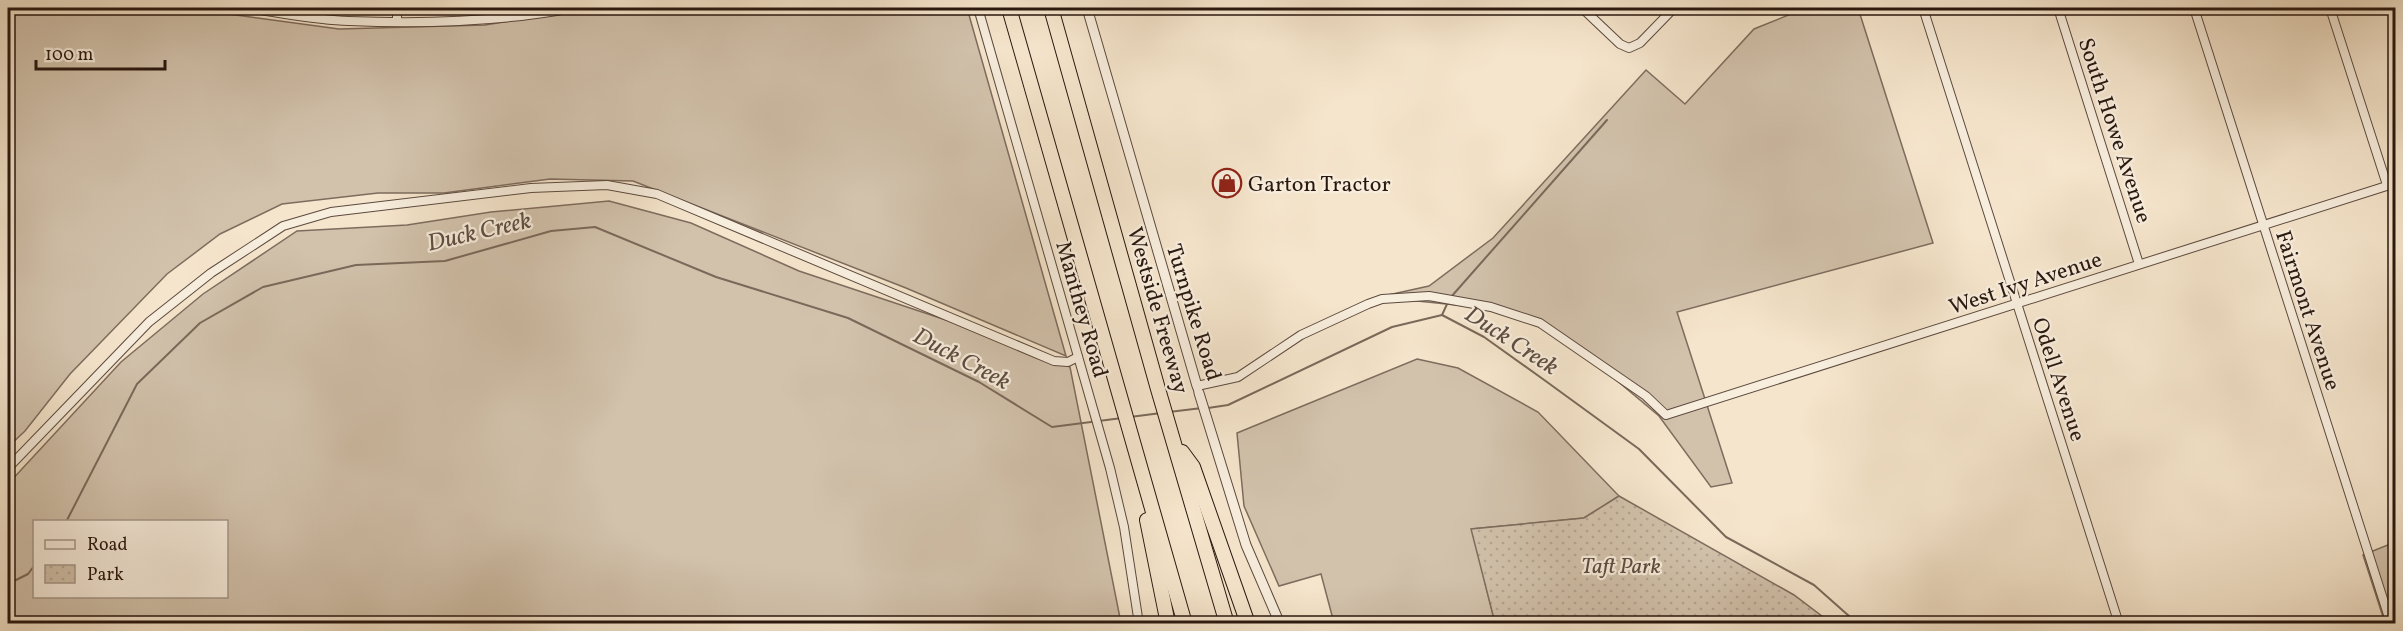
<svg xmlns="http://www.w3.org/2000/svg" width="2403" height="631" viewBox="0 0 2403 631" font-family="Vollkorn,serif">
	<defs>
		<pattern id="park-dots" width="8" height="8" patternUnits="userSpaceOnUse" patternTransform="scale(1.5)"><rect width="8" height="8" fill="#d2c2ac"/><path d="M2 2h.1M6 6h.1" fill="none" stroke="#b4a693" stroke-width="1.8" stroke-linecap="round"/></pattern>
	</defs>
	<rect width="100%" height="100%" fill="#f5e5cc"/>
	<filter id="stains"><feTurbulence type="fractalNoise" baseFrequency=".00333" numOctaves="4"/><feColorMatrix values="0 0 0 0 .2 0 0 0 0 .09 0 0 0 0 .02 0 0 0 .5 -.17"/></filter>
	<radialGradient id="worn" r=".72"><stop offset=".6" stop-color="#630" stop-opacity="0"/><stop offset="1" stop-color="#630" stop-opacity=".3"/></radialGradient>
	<g fill="#d2c2ac" stroke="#7e6c5e" stroke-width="1.5" fill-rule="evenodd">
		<polygon points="590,8 967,8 1066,356 906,288 633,181 550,179 444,193 378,193 282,204 220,234 167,274 70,374 25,431 8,447 8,13 221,13 339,29 485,25"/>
		<polygon points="1806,8 1858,8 1933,243 1677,312 1732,483 1711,487 1659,416 1572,343 1504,310 1379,297 1429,286 1493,238 1646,70 1685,104 1754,29"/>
		<path d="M609,201L691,223L799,271L985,333L1070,367L1121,623H8V484L121,362L203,294L297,231L407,225L491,212ZM34,522H226V596H34Z"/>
		<polygon points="1417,359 1458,368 1538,412 1619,496 1584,518 1472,529 1495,623 1334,623 1321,574 1279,586 1244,506 1237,433"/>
		<polygon points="2395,542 2395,623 2385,623 2363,555"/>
	</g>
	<polygon fill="url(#park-dots)" stroke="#7e6c5e" stroke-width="1.5" points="1619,496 1794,595 1831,623 1495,623 1471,529 1584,518"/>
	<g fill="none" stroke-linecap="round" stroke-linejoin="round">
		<g stroke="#7a695a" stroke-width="2">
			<polyline points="1451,297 1607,120"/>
			<polyline points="1442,315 1448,302"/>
			<polyline points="1208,408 1228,405 1392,327 1442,315 1484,337 1547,382 1639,449 1726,537 1814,585 1858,624"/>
			<polyline points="1169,412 1202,408"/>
			<polyline points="1130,417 1161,413"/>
			<polyline points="66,522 137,384 200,323 263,287 356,265 445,261 551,231 595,227 716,277 848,318 979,382 1052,427 1122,418"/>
			<polyline points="8,584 28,574 34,566"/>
		</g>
		<g stroke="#5c4a3e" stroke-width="10">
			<g id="minor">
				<path d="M244,8C278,12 314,20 349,21C423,24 500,22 573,8"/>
				<polyline points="397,8 397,21"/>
				<polyline points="978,8 1110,468 1124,527 1139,624"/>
				<polyline points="1582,8 1620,44 1629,48 1640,43 1674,8"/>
				<polyline points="1923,8 2119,624"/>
				<polyline points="2058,8 2139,264"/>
				<polyline points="2194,8 2391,624"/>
				<polyline points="2330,8 2387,185"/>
				<polyline points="1198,390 1197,386 1238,377 1301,335 1368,304 1382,299 1429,296 1491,307 1540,323 1646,396 1666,415 2396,183"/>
				<polyline points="8,468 149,322 211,273 283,226 331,212 531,188 607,185 657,194 1054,361 1068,362 1078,357"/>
			</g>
		</g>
		<g stroke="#5c4a3e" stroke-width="11">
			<g id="tertiary">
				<polyline points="1087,8 1197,386"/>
				<polyline points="1199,393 1246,545 1280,624"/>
			</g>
		</g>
		<g stroke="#29170f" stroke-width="16">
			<g id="motorway">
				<polyline points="1009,8 1185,624"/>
				<polyline points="1051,8 1158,389 1227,624"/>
				<polyline points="1182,452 1193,467 1248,624"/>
				<polyline points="1147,520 1168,624"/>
			</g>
		</g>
		<use href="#minor" stroke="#f8eede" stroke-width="8"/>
		<use href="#tertiary" stroke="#f8eede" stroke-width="9"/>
		<use href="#motorway" stroke="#f5e5cc" stroke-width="14"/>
	</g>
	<defs>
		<g id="shop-ring" transform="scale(1.5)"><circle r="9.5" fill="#f8eede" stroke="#8f2418" stroke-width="1.5"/><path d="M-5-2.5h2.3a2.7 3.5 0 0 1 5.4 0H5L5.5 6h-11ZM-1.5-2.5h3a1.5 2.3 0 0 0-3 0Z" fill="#8f2418"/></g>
	</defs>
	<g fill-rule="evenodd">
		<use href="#shop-ring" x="1227" y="183"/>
	</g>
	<g text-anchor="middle" stroke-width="4.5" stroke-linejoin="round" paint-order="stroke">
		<g font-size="22" fill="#29170f" stroke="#f8eede">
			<text transform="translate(2116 130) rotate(72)" y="8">South Howe Avenue</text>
			<text transform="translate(2025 282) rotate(-18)" y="8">West Ivy Avenue</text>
			<text transform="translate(1083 309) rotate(74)" y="8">Manthey Road</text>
			<text transform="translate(1159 310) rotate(74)" y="8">Westside Freeway</text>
			<text transform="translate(2309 310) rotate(72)" y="8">Fairmont Avenue</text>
			<text transform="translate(1195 312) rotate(73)" y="8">Turnpike Road</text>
			<text transform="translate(2060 379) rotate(72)" y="8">Odell Avenue</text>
		</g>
		<g font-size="22" fill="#29170f" stroke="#f8eede" text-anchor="start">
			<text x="1248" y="191">Garton Tractor</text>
		</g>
		<g font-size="22" font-style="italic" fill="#5c4a3e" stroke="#f8eede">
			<text x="1621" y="573">Taft Park</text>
		</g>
		<g font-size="24" font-style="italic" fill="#5f4d41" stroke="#f8eede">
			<text transform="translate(479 231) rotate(-13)" y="8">Duck Creek</text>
			<text transform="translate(1512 340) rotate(33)" y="8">Duck Creek</text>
			<text transform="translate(962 358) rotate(28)" y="8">Duck Creek</text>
		</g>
	</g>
	<rect width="2403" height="631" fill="none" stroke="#f5e5cc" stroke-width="30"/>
	<rect x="9" y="9" width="2385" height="613" fill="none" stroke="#29170f" stroke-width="3"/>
	<rect x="15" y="15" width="2373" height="601" fill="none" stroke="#29170f" stroke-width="1.5"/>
	<rect x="33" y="520" width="195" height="78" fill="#f8eede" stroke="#a5988b" stroke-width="1.5"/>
	<rect x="45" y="540" width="30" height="9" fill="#f8eede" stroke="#a5988b" stroke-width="1.5"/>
	<text x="87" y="550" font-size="18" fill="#29170f">Road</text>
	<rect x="45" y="565" width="30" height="18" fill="url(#park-dots)" stroke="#a5988b" stroke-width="1.5"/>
	<text x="87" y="580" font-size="18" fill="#29170f">Park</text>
	<path d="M36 60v9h129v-9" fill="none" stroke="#29170f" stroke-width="3"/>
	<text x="45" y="60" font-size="18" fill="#29170f" stroke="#f8eede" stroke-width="4.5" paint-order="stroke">100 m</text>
	<rect width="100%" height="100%" filter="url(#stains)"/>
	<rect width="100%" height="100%" fill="url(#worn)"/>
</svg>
